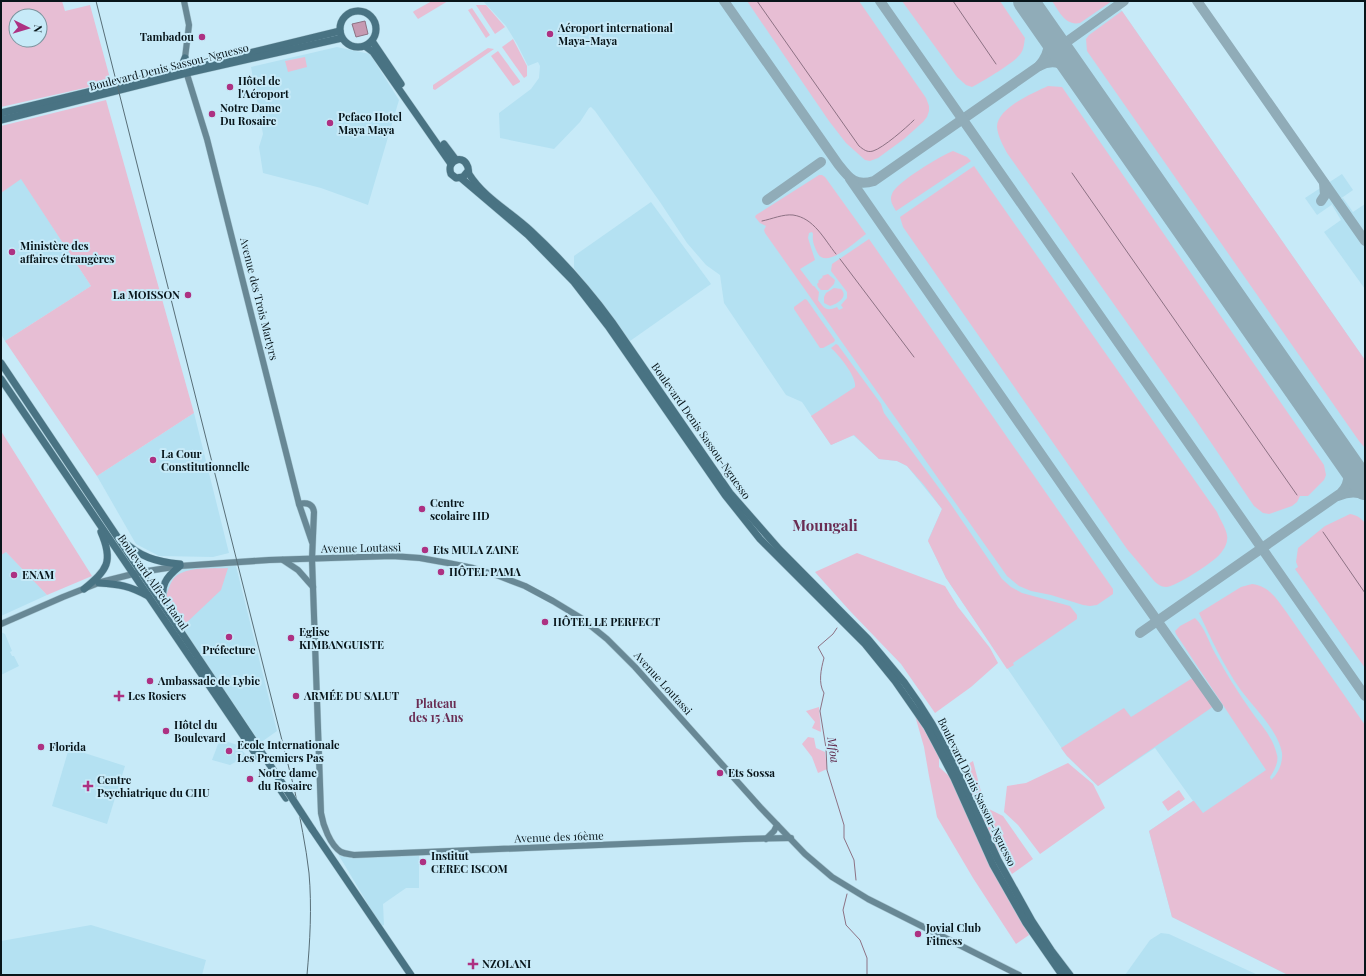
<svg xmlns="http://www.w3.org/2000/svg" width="1366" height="976" viewBox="0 0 1366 976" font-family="'Playfair Display',serif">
	<rect width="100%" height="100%" fill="#c7eaf8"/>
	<g fill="#b4e1f2">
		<polygon points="483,1 1115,1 1365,360 1365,975 1288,975 1172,917 1149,831 1193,801 1155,748 1098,786 1067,756 946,578 928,540 942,509 907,466 897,461 879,459 853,435 831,445 802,402 786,395 724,303 720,275 706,265 687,243 660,202 595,111 591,107 589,108 580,122 554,149 500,138 499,113 531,89 539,78 540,66 538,62 528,66 517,44 506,26"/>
		<polygon points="337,47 370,54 399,100 368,205 321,188 263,173 259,147 263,134 251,67"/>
		<polygon points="1342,174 1353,190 1317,215 1305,198"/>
		<polygon points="21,178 91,286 5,341 1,334 1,193"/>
		<polygon points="1343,198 1353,212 1365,204 1365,289 1324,232 1341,220 1332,205"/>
		<polygon points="651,202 711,284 630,341 574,268 574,256"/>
		<polygon points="194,413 229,553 213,557 159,556 136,544 97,476"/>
		<polygon points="6,552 47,595 1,616 1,554"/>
		<polygon points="236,566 277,731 260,743 165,602 165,589 170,578 183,568"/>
		<polygon points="1,632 5,634 12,651 10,652 12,656 14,656 19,666 1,675"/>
		<polygon points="220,739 237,745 247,756 230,765 212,760"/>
		<polygon points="69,748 125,766 107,824 52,806"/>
		<polygon points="338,854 347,856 419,854 419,888 406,888 383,904 384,925 381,926"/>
		<polygon points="91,925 206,960 202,975 1,975 1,941"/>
		<polygon points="1161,933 1169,934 1258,975 1125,975 1150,940"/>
	</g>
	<g fill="#e7bed4" fill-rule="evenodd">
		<path d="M1,1H62L65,11L90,5L111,82L1,107ZM16,16H40V40H16Z"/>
		<polygon points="432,1 448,1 418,19 413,12 414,11"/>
		<polygon points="747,1 859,1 926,98 929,106 929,111 927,117 923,122 904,139 878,158 870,161 865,160 846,143 829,121"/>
		<path d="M902,1H1000L1025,38C1024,43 1024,49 1021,53C1016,62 983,81 972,87L966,85L957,77Z"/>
		<path d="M1052,1H1112L1080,23C1065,26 1059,11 1052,1Z"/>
		<polygon points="476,5 486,5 505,27 495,34"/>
		<polygon points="472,8 490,35 486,38 468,10"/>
		<polygon points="1122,11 1365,360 1365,448 1359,441 1087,51 1086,39 1089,35"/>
		<polygon points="513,39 527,66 527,76 524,78 502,47"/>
		<polygon points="488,48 494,49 435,90 433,89 433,85"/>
		<polygon points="498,51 520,81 520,82 513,86 491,56"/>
		<polygon points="305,57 307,67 288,72 285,61"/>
		<path d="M1048,86L1062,87L1324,465L1326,475L1324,480L1308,496H1300L1297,502L1292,506L1269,514L1263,513L1254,506L1195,419L1007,153C1003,145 998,137 997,127C997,108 1033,93 1048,86Z"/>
		<polygon points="106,100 194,413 97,476 5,341 91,286 21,179 1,193 1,126"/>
		<path d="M953,151L967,157L971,161L896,211C893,206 889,200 892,194C895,183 942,155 953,151Z"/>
		<path d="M974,166L1217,512C1220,520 1229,532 1227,540C1227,544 1223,551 1220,554C1214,562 1175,587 1166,587C1161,587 1158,584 1155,582L1127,549L903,227L900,217Z"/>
		<path d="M819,175H822L825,177L866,234C856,241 825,271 817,252C814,246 812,241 813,234L812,232L809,233L808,238L815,260L800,269L813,286H814L819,292L818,300C824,308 826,312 837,307L839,310L843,308L841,305L847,298V292L831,271L832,264L869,239L1113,589V594L1097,605L1090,606L1083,605L1051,595L1031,591L1019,586L1007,576L765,233L764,230L766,226L760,223L755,217L756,215Z"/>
		<polygon points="828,274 835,280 834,284 828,290 821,290 818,287 817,284 819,282 818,281 823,277 822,276"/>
		<path d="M834,288L841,289C849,297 837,304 830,306L824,303V297L826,293Z"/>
		<polygon points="805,299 807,300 835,340 834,342 823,348 820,348 794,309 794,307"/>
		<path d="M836,344L838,345L881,404L884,413L950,503L1002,579L1011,587L1022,593L1070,606L1077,615V619L1013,663L1014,665L1007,669L946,578L928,541L942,509L924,485L907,466L897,461L879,459L854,435L831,445L811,416L855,387C857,377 839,355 831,348Z"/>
		<polygon points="1,431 92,576 47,595 6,552 1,555"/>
		<path d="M1350,514C1357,515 1361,518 1365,523V668L1295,569L1298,567L1296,562L1298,548L1325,526Z"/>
		<polygon points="857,553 945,586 958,607 990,648 998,663 971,687 935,713 901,664 850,611 815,572"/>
		<path d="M228,568L221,590L183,626L166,597C168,591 170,582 175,577C187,566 213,569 228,568Z"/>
		<path d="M1252,584C1270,586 1277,600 1287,613L1365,725V975H1288L1172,917L1149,831L1193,801H1194L1203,813L1266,770L1176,634L1175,631L1180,626L1195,618C1205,627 1209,643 1216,655C1226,673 1237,691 1249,708C1259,723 1273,736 1277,755C1279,762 1274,771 1270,777L1271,780C1278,774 1283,763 1282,753C1278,730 1253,707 1240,689C1224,666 1211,639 1199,613L1241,587Z"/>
		<polygon points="1194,677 1214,706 1098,786 1067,756 1061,748 1124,708 1131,717"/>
		<polygon points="819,707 821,732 812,728 815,722 806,711"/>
		<polygon points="914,712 939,756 939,767 949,776 1029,935 1016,944 973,878 937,817 929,776 924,747"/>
		<polygon points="808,737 814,738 816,748 825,752 827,769 818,773 812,757 802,744"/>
		<polygon points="973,761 985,807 1003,816 1033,859 1012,874 995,845 963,776 963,767"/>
		<polygon points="1068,763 1093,784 1105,808 1040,854 1018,825 1004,812 1007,786 1026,783"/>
		<polygon points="1179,790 1185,799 1168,811 1162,802"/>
	</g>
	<polygon fill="#c69ab2" stroke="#8d7284" points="365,21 368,34 356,37 352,24"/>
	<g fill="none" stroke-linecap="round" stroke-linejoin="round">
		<g stroke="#8d7284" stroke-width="1">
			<path d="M757,1L859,146C863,149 867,153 873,151C883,148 906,128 914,120"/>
			<polyline points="953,1 996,64"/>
			<polyline points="1072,173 1297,495"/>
			<path d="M762,221C772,219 783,214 793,215C814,218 824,239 836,254"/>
			<polyline points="840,259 914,357"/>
			<polyline points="1323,532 1365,593"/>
			<path d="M837,628L833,634L818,647L824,658C821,669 818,683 824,693L820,711L826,748L827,770L844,825V838L854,860L856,880"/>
			<polyline points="847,894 843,910 846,925 860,940 867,958 867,975"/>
		</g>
		<g stroke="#90acb8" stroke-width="10">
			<path d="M724,1L838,164C849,178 855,187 874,181L1039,66C1049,55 1051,44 1047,31"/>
			<polyline points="880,1 1365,696"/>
			<polyline points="1197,1 1365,241"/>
			<polyline points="1058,48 1124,1"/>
			<path d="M1039,66C1054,58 1066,64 1077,75"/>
			<polyline points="850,179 1122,571 1218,707"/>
			<polyline points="767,200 821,162"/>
			<polyline points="1321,201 1325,195 1324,183"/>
			<path d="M1347,462C1352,467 1358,469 1365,469"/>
			<path d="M1338,496C1347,492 1356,491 1365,495"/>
			<path d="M1140,633L1341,493C1350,484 1350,473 1347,462"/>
		</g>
		<polyline stroke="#90acb8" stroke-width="26" points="1026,1 1365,487"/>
		<g stroke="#a8c8d4" stroke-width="7">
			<g id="secondary">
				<polyline points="184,1 189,25 185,58 185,68 207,139 299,504 312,542"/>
				<path d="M299,504C307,502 313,504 314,512L312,559L321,813C323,825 330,845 341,852C345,854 349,854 354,855L744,839L791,838"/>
				<polyline points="283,560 298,570 313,587"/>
				<polyline points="1,624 63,597 101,582 141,572 180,566 269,560 392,556 420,558 448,563 473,568 499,576 525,586 553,601 581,618 607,639 635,667 760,807 805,854 832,877 868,899 1019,975"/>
				<polyline points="766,839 774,831 777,825"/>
			</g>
		</g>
		<g stroke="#a8c8d4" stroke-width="8">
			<g id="primary">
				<circle cx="358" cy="29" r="18"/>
				<polyline points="372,41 401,84"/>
				<polyline points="365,46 373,52 451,164"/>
				<polyline points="177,71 182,65 185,58"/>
				<polyline points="1,113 340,31"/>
				<polyline points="1,120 187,73 342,38"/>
				<polyline points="444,144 456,160"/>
				<path d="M468,171L463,177L456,178L451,174C446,161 462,154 467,165C469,168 468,171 469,174C484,198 511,212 531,231C561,259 588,289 612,322L730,493L779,549L868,639L904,682L918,702L932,724L954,764L998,860L1032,921L1051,950L1070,975"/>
				<polyline points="461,178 528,235 574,282 608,326 725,495 760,539 865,644 895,681 927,727 954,778 993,865 1026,923 1062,975"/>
				<polyline points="1,363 286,789"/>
				<polyline points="1,379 257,756"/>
				<path d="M122,540C140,557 156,562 180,564"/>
				<path d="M99,583C119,584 130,586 148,596"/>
				<path d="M84,589C107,570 114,562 101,532"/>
				<path d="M163,604C161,585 165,578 180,566"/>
				<polyline points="278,786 286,798"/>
				<polyline points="312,829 411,975"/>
			</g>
		</g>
		<use href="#secondary" stroke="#688895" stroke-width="6"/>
		<use href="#primary" stroke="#497383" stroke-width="7"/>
		<path stroke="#586e77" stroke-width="1" d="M96,1L295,792C300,819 306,846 309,873C312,907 310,942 307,975"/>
		<g stroke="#a8c8d4" stroke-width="8" stroke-linecap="butt">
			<polyline id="primary-bridge" points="286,789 312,829"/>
		</g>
		<use href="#primary-bridge" stroke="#497383" stroke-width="7"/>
	</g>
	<g fill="#ad3182" stroke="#c7eaf8" stroke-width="1.5">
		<circle cx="550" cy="34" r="4"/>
		<circle cx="202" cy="37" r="4"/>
		<circle cx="230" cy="87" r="4"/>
		<circle cx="212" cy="114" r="4"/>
		<circle cx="330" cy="123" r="4"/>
		<circle cx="12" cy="252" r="4"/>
		<circle cx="188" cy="295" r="4"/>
		<circle cx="153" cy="460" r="4"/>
		<circle cx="422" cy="509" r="4"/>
		<circle cx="425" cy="550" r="4"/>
		<circle cx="441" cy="572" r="4"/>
		<circle cx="14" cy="575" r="4"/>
		<circle cx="545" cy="622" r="4"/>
		<circle cx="229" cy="637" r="4"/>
		<circle cx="291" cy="638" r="4"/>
		<circle cx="150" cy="681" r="4"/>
		<path d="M117 690h4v4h4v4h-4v4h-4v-4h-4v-4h4z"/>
		<circle cx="296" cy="696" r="4"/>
		<circle cx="166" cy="731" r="4"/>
		<circle cx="41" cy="747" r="4"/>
		<circle cx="229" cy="751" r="4"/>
		<circle cx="720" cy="773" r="4"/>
		<circle cx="250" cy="779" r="4"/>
		<path d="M86 780h4v4h4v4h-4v4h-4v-4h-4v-4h4z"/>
		<circle cx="423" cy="862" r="4"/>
		<circle cx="918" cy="934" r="4"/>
		<path d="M471 958h4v4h4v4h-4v4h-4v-4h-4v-4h4z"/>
	</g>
	<g text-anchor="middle" stroke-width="4" stroke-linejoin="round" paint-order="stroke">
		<g font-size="11" font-weight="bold" fill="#08151a" stroke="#c7eaf8" text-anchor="start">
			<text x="558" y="32">Aéroport international<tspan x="558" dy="13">Maya-Maya</tspan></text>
			<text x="194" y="41" text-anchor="end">Tambadou</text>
			<text x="238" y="85">Hôtel de<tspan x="238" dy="13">l'Aéroport</tspan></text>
			<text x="220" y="112">Notre Dame<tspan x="220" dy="13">Du Rosaire</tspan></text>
			<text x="338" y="121">Pefaco Hotel<tspan x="338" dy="13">Maya Maya</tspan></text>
			<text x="20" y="250">Ministère des<tspan x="20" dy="13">affaires étrangères</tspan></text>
			<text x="180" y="299" text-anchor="end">La MOISSON</text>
			<text x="161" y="458">La Cour<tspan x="161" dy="13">Constitutionnelle</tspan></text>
			<text x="430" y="507">Centre<tspan x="430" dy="13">scolaire HD</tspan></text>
			<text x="433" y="554">Ets MULA ZAINE</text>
			<text x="449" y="576">HÔTEL PAMA</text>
			<text x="22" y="579">ENAM</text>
			<text x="553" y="626">HÔTEL LE PERFECT</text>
			<text x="299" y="636">Eglise<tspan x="299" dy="13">KIMBANGUISTE</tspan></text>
			<text x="229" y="654" text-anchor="middle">Préfecture</text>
			<text x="158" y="685">Ambassade de Lybie</text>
			<text x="128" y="700">Les Rosiers</text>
			<text x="304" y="700">ARMÉE DU SALUT</text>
			<text x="174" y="729">Hôtel du<tspan x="174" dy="13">Boulevard</tspan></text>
			<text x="237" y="749">Ecole Internationale<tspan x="237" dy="13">Les Premiers Pas</tspan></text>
			<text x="49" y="751">Florida</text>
			<text x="258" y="777">Notre dame<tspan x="258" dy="13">du Rosaire</tspan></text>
			<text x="728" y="777">Ets Sossa</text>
			<text x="97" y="784">Centre<tspan x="97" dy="13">Psychiatrique du CHU</tspan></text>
			<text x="431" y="860">Institut<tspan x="431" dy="13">CEREC ISCOM</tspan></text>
			<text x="926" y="932">Jovial Club<tspan x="926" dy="13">Fitness</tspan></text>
			<text x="482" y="968">NZOLANI</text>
		</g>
		<g font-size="11" fill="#08151a" stroke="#c7eaf8">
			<text transform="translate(169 67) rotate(-14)" y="4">Boulevard Denis Sassou-Nguesso</text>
			<text transform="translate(259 299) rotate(76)" y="4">Avenue des Trois Martyrs</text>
			<text transform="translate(701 431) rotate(55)" y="4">Boulevard Denis Sassou-Nguesso</text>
			<text transform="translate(361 548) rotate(-1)" y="4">Avenue Loutassi</text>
			<text transform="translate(153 582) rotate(55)" y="4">Boulevard Alfred Raôul</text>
			<text transform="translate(663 683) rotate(48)" y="4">Avenue Loutassi</text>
			<text transform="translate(977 792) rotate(64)" y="4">Boulevard Denis Sassou-Nguesso</text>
			<text transform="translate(559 837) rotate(-2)" y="4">Avenue des 16ème</text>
		</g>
		<g font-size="12" font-weight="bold" fill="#6a2c52" stroke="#c7eaf8">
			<text x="436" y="708">Plateau<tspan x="436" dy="14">des 15 Ans</tspan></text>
		</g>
		<g font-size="12" font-style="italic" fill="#5e2749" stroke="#c7eaf8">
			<text transform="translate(833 750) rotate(82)" y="4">Mfoa</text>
		</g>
		<g font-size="15" font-weight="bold" fill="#6a2c52" stroke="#c7eaf8">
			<text x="825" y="531">Moungali</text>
		</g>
	</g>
	<rect width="1366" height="976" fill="none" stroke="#08151a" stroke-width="4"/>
	<g transform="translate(28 28) rotate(95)"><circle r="19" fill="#c7eaf8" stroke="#7b959f"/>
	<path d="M0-3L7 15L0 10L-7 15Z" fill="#ad3182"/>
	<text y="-6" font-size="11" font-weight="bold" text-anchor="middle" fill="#08151a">N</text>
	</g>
</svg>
